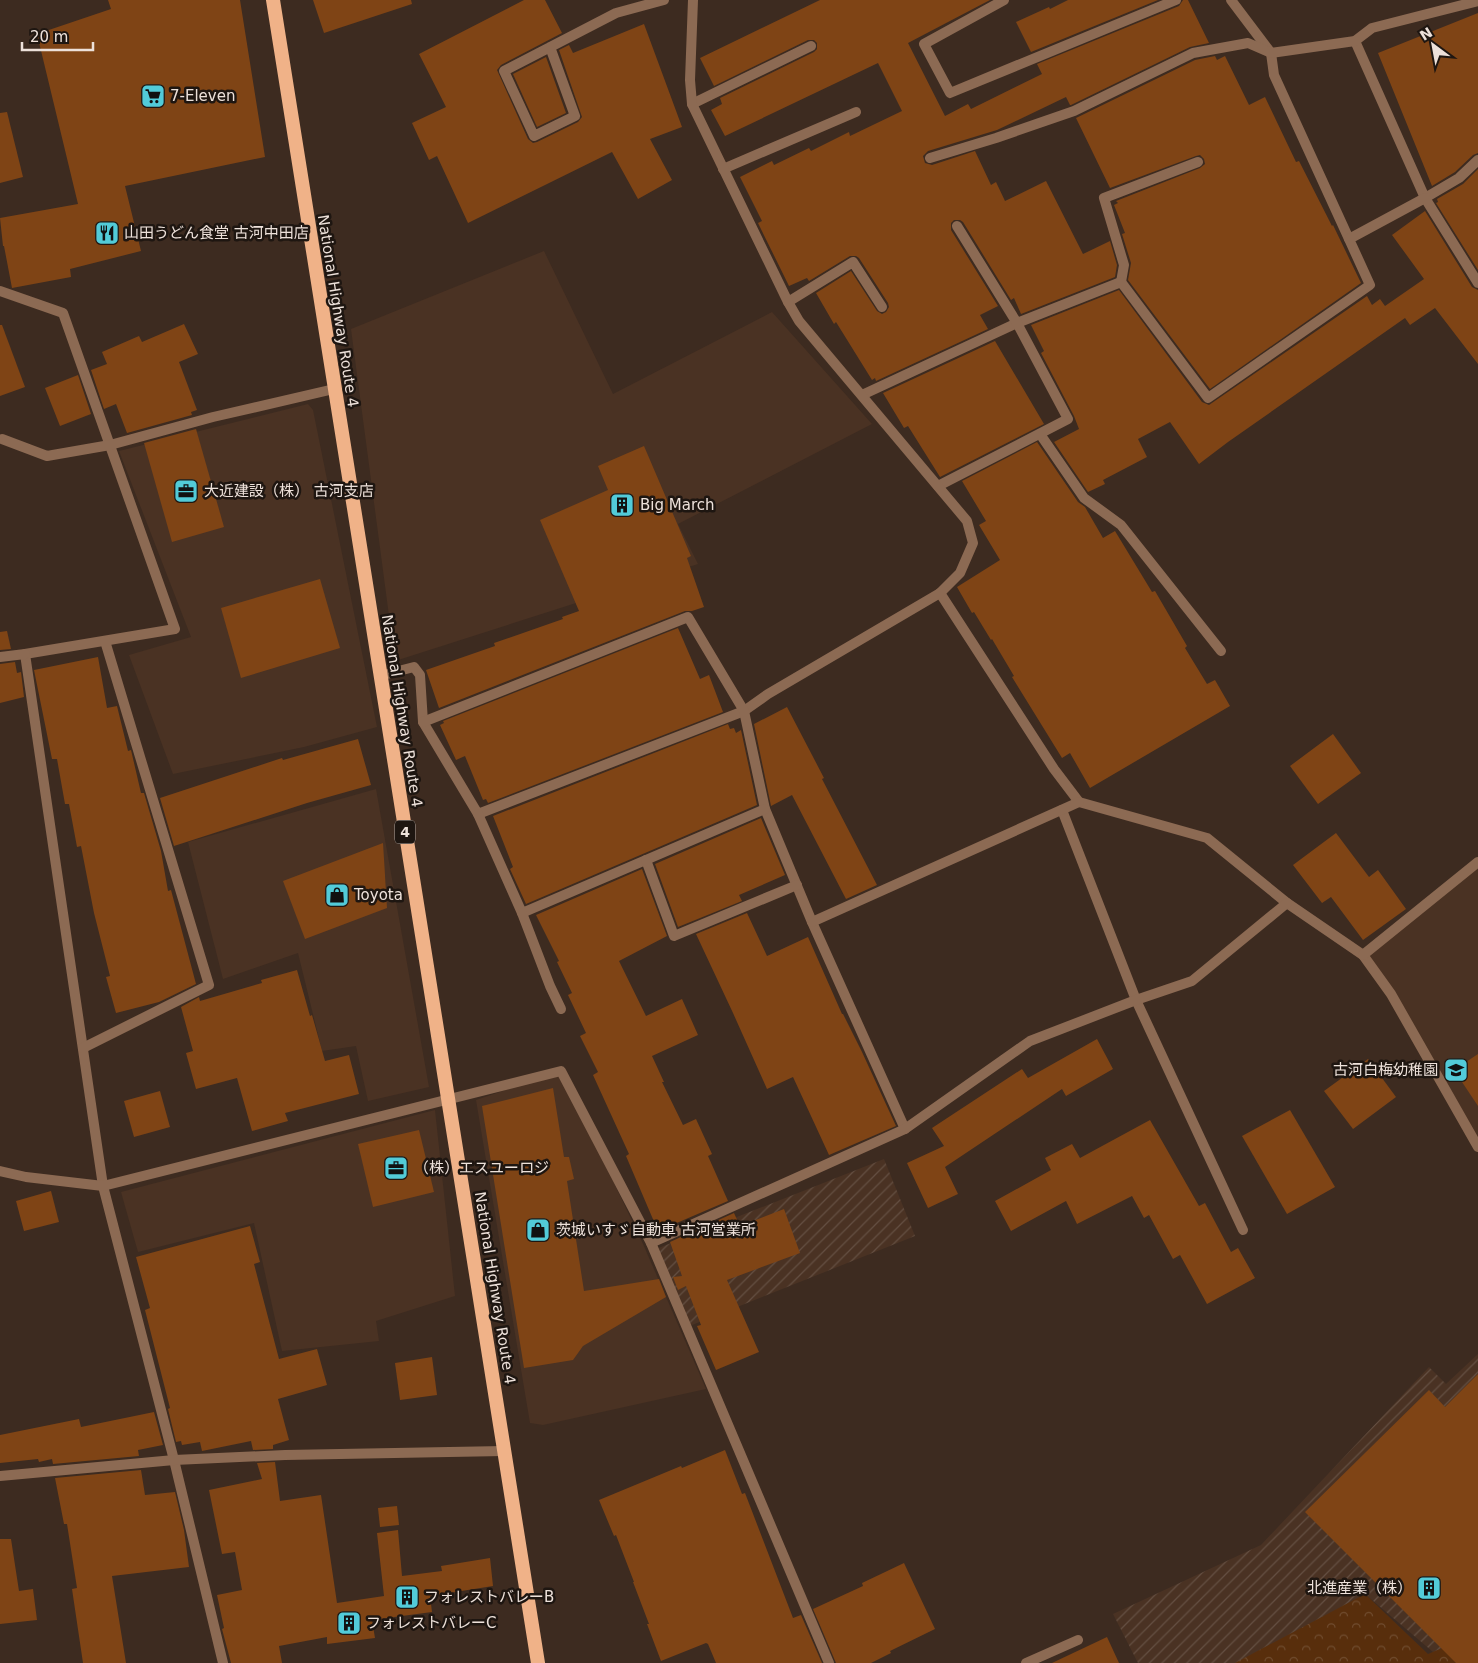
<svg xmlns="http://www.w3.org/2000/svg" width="1478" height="1663" viewBox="0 0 1478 1663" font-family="'DejaVu Sans','Noto Sans JP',sans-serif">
	<defs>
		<pattern id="industrial-furrows" width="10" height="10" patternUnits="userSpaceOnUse" patternTransform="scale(1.25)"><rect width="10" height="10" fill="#4a3223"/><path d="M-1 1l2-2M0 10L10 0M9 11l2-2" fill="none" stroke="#644f42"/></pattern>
		<pattern id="forest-crowns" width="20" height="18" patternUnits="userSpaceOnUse" patternTransform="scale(1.25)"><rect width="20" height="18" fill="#582e0c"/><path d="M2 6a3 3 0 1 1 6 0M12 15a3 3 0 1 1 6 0" fill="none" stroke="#704c2f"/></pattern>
	</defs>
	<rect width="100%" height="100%" fill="#3d2b20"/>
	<g fill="#4a3223">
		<polygon points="544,251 613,394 772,312 872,424 678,524 698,564 395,661 351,329"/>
		<polygon points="308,404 313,410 377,727 304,747 173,774 129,655 191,637 119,451"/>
		<polygon points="376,789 429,1087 368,1101 356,1046 322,1051 298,953 223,979 188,842"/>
		<polygon points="1478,862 1478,1147 1363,955"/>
		<polygon points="561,1071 643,1244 706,1389 543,1425 530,1423 476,1100"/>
		<polygon points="435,1110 455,1296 376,1321 379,1341 282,1351 254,1223 138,1252 121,1192"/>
	</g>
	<g fill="url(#industrial-furrows)">
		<polygon points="884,1159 915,1236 687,1327 656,1249"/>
		<polygon points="1478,1354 1478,1663 1446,1663 1365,1594 1246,1663 1138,1663 1113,1614 1261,1545 1429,1367 1446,1384"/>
	</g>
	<polygon fill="url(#forest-crowns)" points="1365,1594 1428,1654 1478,1633 1478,1663 1235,1663"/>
	<g fill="#7f4415">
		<polygon points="108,0 240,0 265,157 125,186 141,251 70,269 71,277 12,288 4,246 3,246 0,218 78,204 37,34 111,9"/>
		<polygon points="313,0 411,0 412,4 324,33"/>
		<polygon points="524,0 545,0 562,33 501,65 497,70 528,139 533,143 537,142 578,122 582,117 559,50 569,45 573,53 644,24 682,127 650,139 672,180 638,199 612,152 468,223 437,156 429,160 412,123 446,107 419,54"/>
		<polygon points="820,0 990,0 908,43 945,116 968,104 971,109 1042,74 1037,64 1179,6 1183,0 1188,0 1209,43 1190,47 1071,105 1070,105 1066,97 997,130 928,151 923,156 925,163 932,165 975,151 991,185 996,182 1005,201 1046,181 1083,254 1110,241 1117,265 1115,277 1021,314 1014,298 1011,300 963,222 960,220 954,220 951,223 951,230 998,306 980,315 988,329 876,381 875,378 872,380 836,322 834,324 816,293 851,271 877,311 882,314 886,312 889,307 888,303 859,258 856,256 850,256 809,281 807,278 789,286 758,223 762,221 740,177 772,161 774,165 809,148 811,151 849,132 850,136 902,111 878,63 725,136 711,110 722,104 720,98 814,52 817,49 817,43 814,40 808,40 714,86 700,58"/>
		<polygon points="1068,0 1158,0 1031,52 1016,22 1049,7 1050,9"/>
		<polygon points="1478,13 1478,153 1473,155 1455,172 1432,186 1378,53"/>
		<polygon points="1215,56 1217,60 1225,56 1249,105 1265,97 1296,162 1299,161 1332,226 1333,225 1361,283 1210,389 1128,280 1131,263 1122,234 1125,233 1114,205 1118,203 1116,201 1200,168 1205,164 1204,159 1200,155 1196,156 1110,188 1076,118 1195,60"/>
		<polygon points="546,57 566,113 537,127 513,74"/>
		<polygon points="7,112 23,177 0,183 0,113"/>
		<polygon points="1478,169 1478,270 1436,203 1438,202 1437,199 1463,184"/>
		<polygon points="1425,211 1472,287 1478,290 1478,364 1435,308 1410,325 1405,318 1228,442 1199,464 1170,422 1138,439 1147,457 1103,480 1105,484 1088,492 1050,436 1054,442 1079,429 1074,416 1041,353 1044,351 1031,325 1119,290 1202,402 1209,405 1367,296 1372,305 1380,299 1385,306 1424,279 1392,235"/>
		<polygon points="184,324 198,354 179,362 197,410 191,412 192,415 127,433 116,404 104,409 91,370 107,364 102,352 139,336 142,342"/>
		<polygon points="0,325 2,325 25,387 0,396"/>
		<polygon points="995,341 1044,424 940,477 908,426 904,428 883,393"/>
		<polygon points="78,375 91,414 60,426 45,388"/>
		<polygon points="196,429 224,527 172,542 144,443"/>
		<polygon points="1037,442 1078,502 1085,507 1103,538 1115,531 1152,592 1155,591 1187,646 1185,648 1207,684 1215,680 1230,706 1090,788 1070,753 1062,758 1012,677 1014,676 992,639 991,640 974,612 972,613 957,587 1000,560 979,525 986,521 962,481"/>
		<polygon points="644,446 691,556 687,558 704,607 692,611 685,611 439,708 426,670 495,646 494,643 563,619 562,617 579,611 540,520 608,490 598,466"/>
		<polygon points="320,579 340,648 241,678 221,608"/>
		<polygon points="678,628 700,679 709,675 723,712 488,803 486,799 483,800 465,756 456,760 440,725 444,723 443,721"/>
		<polygon points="7,631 11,649 0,650 0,632"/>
		<polygon points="98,657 107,708 117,706 128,751 131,750 141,793 144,793 161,851 168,891 171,890 196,984 159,1002 116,1013 106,977 110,976 94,913 81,846 77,847 69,804 65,804 57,759 52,759 34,670"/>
		<polygon points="15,662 17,673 21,672 24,697 0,703 0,664"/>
		<polygon points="787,707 824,778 822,779 877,885 846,899 792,795 771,806 754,724"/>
		<polygon points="728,724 730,729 734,728 736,733 741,730 757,805 526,904 510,869 513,867 493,816"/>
		<polygon points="1333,734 1361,773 1318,804 1290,766"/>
		<polygon points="358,739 371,785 307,803 174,846 160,798 282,758 283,760"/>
		<polygon points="761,818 785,875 739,895 742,901 678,927 655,864"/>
		<polygon points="1336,833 1369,877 1378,870 1406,909 1363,940 1331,897 1322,903 1293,865"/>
		<polygon points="383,843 387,908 305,939 283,881"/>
		<polygon points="642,869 667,936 619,961 646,1016 682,999 698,1035 652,1056 664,1082 662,1082 683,1125 696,1119 712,1154 708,1156 728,1201 658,1231 626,1156 629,1154 593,1075 598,1072 580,1036 586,1033 568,995 572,993 557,962 559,961 536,915"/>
		<polygon points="747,913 767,956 808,937 842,1014 843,1014 862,1052 896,1126 829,1155 793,1077 767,1089 733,1013 696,934"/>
		<polygon points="297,970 310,1016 312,1015 325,1061 349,1055 359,1094 285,1113 288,1121 252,1131 237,1078 196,1089 186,1053 193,1051 181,1007 199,997 200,1001 262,983 261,980"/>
		<polygon points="1097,1039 1113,1069 1066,1096 1062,1089 945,1167 958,1194 928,1208 907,1163 944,1146 932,1128 1022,1069 1028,1078"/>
		<polygon points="1478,1054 1478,1106 1454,1070"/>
		<polygon points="1368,1059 1396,1097 1353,1129 1324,1091"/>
		<polygon points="553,1088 564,1157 569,1157 574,1179 567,1181 584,1291 659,1279 666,1297 583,1346 573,1360 524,1368 482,1106"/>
		<polygon points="160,1091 170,1127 134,1137 124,1101"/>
		<polygon points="1290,1110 1335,1187 1287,1214 1242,1136"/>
		<polygon points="1150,1120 1199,1206 1205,1203 1231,1252 1238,1248 1255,1278 1207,1304 1180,1255 1173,1259 1149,1215 1144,1218 1132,1196 1077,1224 1066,1201 1011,1231 995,1201 1051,1170 1045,1158 1072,1144 1080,1158"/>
		<polygon points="419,1130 434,1192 373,1207 358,1144"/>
		<polygon points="51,1191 59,1222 24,1231 16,1201"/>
		<polygon points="784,1209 800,1253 727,1280 759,1352 716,1370 697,1326 701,1325 686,1286 678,1290 673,1277 682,1276 670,1242 734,1213 740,1226"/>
		<polygon points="250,1226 260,1262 254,1264 279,1359 317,1349 327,1385 278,1399 289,1440 273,1445 273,1449 253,1450 251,1441 202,1451 200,1442 182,1445 181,1441 176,1442 168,1409 170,1408 145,1310 150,1308 136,1257"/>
		<polygon points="432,1357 437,1395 400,1400 395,1363"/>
		<polygon points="1478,1374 1478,1663 1456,1663 1305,1512 1429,1390 1445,1407"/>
		<polygon points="154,1412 163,1445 138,1450 139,1456 53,1464 52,1459 39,1462 38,1459 0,1463 0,1435 79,1419 81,1427"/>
		<polygon points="725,1450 742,1494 745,1493 793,1618 801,1615 822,1663 716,1663 708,1644 706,1643 661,1661 647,1624 649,1624 633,1582 634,1582 616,1535 614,1536 599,1500 681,1466 682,1468"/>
		<polygon points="275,1462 280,1501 321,1495 337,1603 384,1596 377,1533 398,1530 402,1576 442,1571 441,1566 490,1558 493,1586 430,1596 432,1612 372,1620 375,1638 327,1644 327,1637 279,1646 282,1663 231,1663 222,1629 224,1628 217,1595 242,1590 235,1552 222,1554 209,1490 262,1479 257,1463"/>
		<polygon points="141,1470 145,1495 175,1492 184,1530 189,1567 112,1576 126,1663 83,1663 72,1589 77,1588 67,1524 64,1524 55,1478"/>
		<polygon points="397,1506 399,1525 380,1527 378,1508"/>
		<polygon points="0,1539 11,1539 19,1591 33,1589 37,1620 0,1624"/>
		<polygon points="904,1563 935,1629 890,1651 891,1653 871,1663 836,1663 813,1609 863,1586 862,1583"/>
		<polygon points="1107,1637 1119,1663 1052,1663"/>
	</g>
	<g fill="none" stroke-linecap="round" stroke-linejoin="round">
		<g stroke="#8c6a53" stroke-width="10">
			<polyline points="1004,0 924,44 950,93 1176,0"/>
			<polyline points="1231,0 1271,53 1274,75 1349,239"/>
			<polyline points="1355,41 1425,198 1459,178 1478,160"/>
			<polyline points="550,47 575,116 534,136 504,71 616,13 664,0"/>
			<polyline points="692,104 811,46"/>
			<polyline points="930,158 996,138 1074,111 1193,53 1248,43 1271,53 1355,41 1372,28 1478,1"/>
			<polyline points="723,169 856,112"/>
			<polyline points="1121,282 1124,265 1104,198 1198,162"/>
			<polyline points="0,291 63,313 175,629 25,654 103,1186 174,1460 223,1663"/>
			<polyline points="788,302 853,262 882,307"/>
			<polyline points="862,395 1017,323 1121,282 1208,398 1370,285 1349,239 1425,198 1478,283"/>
			<polyline points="1040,434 1084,498 1121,525 1221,651"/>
			<polyline points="2,439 47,456 110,445 213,417 334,389"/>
			<polyline points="938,486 1068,419 1017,323 957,226"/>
			<polyline points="940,593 1054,769 1079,802 1207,838 1287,903 1363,955 1391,994 1478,1147"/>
			<polyline points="0,657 25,654"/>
			<polyline points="379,676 414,667 420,675 423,722 478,814 744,711 768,694 940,593 960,573 973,543 967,521 799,321 788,302 692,104 690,80 693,0"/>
			<polyline points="423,722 688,617 744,711 765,809 812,922 905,1129"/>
			<polyline points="1062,810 1136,1000 1243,1230"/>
			<polyline points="478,814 522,913 765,809"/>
			<polyline points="646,860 674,936 797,885"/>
			<polyline points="522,913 550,986 561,1009"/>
			<polyline points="812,922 1079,802"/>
			<polyline points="1363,955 1478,862"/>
			<polyline points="83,1048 209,985 105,641"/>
			<polyline points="0,1171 26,1177 103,1186 561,1071 651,1243 829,1663"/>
			<polyline points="651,1243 905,1129 1030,1041 1136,1000 1192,981 1287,903"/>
			<polyline points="0,1476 174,1460 285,1455 504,1451"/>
			<polyline points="1026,1663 1078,1640"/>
		</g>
		<polyline stroke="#f0b288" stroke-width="14" points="273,0 538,1663"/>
	</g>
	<defs>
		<g id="supermarket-square" transform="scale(1.25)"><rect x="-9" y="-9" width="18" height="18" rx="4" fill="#52cbd8" stroke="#1e1611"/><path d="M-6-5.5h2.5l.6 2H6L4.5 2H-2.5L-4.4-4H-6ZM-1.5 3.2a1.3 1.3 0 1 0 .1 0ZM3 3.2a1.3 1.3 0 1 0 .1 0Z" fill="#111"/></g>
		<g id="restaurant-square" transform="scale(1.25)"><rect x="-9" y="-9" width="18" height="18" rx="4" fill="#52cbd8" stroke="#1e1611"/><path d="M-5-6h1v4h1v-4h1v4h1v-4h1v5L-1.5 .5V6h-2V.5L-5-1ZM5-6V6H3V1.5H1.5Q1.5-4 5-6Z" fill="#111"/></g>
		<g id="office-square" transform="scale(1.25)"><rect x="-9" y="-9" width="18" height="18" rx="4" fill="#52cbd8" stroke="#1e1611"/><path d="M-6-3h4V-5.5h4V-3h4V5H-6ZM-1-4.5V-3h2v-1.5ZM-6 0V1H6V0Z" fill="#111"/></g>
		<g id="building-square" transform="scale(1.25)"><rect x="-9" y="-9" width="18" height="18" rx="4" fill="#52cbd8" stroke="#1e1611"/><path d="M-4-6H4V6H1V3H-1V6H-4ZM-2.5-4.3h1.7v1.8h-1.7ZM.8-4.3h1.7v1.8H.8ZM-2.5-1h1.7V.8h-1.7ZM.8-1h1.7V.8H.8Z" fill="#111"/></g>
		<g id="shop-square" transform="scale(1.25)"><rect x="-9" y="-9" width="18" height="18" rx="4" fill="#52cbd8" stroke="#1e1611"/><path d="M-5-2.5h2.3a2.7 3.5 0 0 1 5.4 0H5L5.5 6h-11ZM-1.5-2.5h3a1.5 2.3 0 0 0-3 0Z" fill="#111"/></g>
		<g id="school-square" transform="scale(1.25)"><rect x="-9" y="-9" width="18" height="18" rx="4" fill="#52cbd8" stroke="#1e1611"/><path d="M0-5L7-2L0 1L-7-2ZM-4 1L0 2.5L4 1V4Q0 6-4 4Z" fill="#111"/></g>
	</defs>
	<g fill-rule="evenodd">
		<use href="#supermarket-square" x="153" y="96"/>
		<use href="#restaurant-square" x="107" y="233"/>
		<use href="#office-square" x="186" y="491"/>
		<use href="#building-square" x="622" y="505"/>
		<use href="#shop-square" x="337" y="895"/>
		<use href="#school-square" x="1456" y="1070"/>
		<use href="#office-square" x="396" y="1168"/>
		<use href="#shop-square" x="538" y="1230"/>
		<use href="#building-square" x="1429" y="1588"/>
		<use href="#building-square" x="407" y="1597"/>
		<use href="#building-square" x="349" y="1623"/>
	</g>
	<g text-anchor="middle" stroke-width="5" stroke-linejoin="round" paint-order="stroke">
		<rect fill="#1e1611" stroke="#afa49e" stroke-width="1" x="395" y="820.5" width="20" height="23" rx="4"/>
		<g font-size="14" font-weight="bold" fill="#ede1da">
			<text x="405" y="837">4</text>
		</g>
		<g font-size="15" fill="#ede1da" stroke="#1e1611" text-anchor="start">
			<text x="170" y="101">7-Eleven</text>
			<text x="124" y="238">山田うどん食堂 古河中田店</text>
			<text x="204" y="496">大近建設（株） 古河支店</text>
			<text x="640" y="510">Big March</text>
			<text x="354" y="900">Toyota</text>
			<text x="1438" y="1075" text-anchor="end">古河白梅幼稚園</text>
			<text x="414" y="1173">（株）エスユーロジ</text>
			<text x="556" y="1235">茨城いすゞ自動車 古河営業所</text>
			<text x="1412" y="1593" text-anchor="end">北進産業（株）</text>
			<text x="424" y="1602">フォレストバレーB</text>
			<text x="366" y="1628">フォレストバレーC</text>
		</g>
		<g font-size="15" fill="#ede1da" stroke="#1e1611">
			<text transform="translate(338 311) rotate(81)" y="5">National Highway Route 4</text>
			<text transform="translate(402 711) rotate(81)" y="5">National Highway Route 4</text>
			<text transform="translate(495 1288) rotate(81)" y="5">National Highway Route 4</text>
		</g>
	</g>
	<g transform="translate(1433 45) rotate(328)" stroke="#1e1611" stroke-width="4" paint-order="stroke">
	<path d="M0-4L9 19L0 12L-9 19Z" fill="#ede1da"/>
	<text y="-8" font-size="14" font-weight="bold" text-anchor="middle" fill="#ede1da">N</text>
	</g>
	<path d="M22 42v8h71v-8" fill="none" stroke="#ede1da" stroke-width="2.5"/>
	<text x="30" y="42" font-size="15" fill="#ede1da" stroke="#1e1611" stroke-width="4" paint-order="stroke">20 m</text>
</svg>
